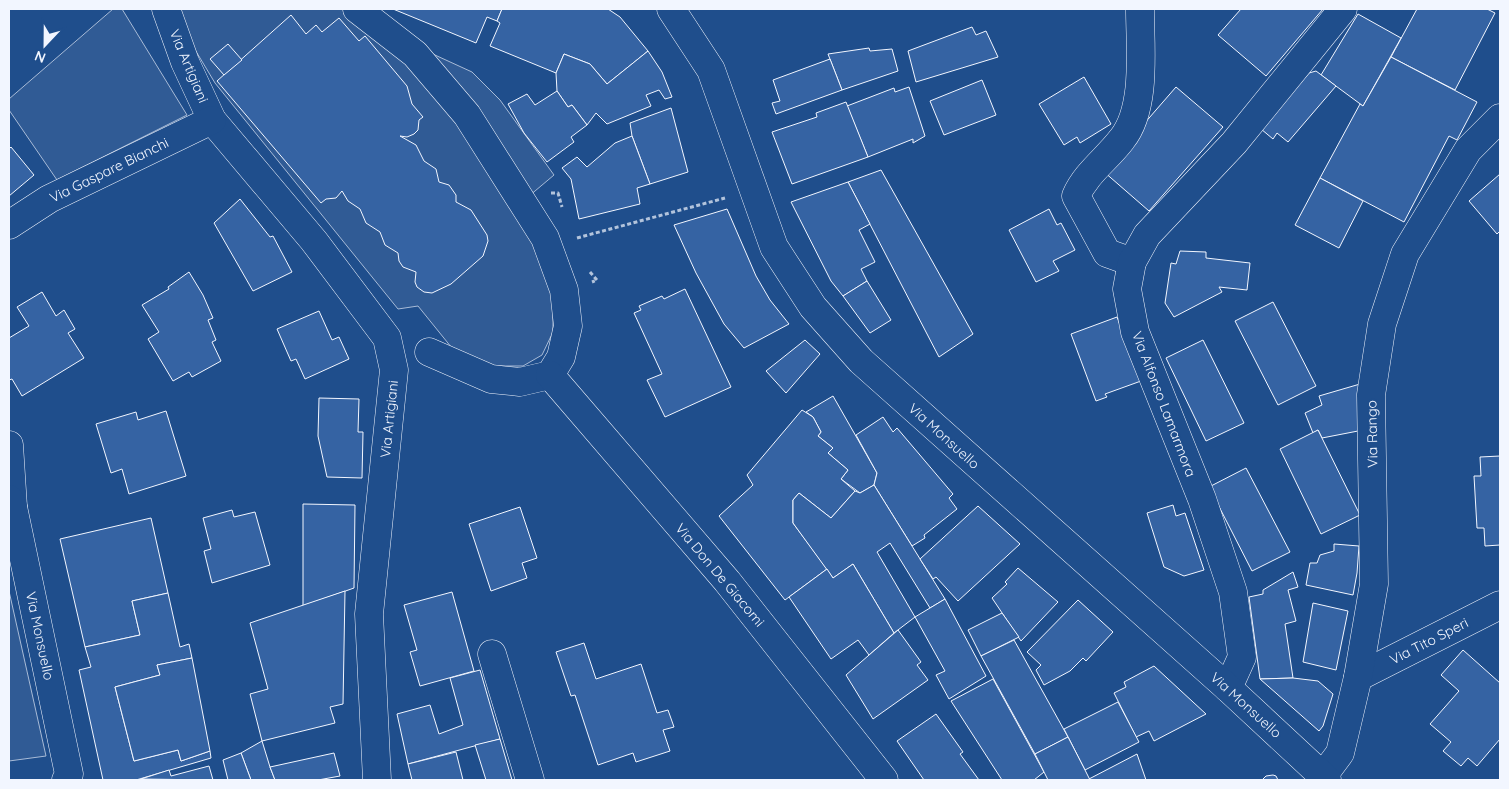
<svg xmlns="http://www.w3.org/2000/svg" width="1509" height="789" viewBox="0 0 1509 789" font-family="Quicksand,sans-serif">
	<rect width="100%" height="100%" fill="#1f4e8c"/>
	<g fill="#305b95" stroke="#a8bbd7">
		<polygon points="113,9 122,9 187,115 57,180 9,110 9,99"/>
		<polygon points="181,9 360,9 400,39 472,72 500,100 554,175 516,207 553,284 553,332 542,355 523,366 495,366 456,353 418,306 398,309 215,83 182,28"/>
		<polygon points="9,591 46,756 9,761"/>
	</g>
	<g fill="#3563a3" stroke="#f2f6ff">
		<polygon points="393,9 502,9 497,21 487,17 476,43"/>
		<polygon points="502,9 608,9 620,17 648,51 607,84 590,64 564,54 556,73 490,46 500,23 497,21"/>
		<polygon points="1241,9 1323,9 1266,76 1218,35"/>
		<polygon points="1417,9 1487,9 1495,13 1455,90 1391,57"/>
		<polygon points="1358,14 1401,38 1363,106 1321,75"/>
		<polygon points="291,15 306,34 316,25 322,32 339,18 359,41 365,36 407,86 412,104 423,117 419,120 418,130 414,134 407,137 400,136 416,145 424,161 436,169 439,182 449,185 456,195 456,202 471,210 487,235 488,241 483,256 451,284 432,293 424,292 417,287 415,282 416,272 403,267 399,261 398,253 385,245 380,232 366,223 360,209 348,201 342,191 336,198 326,199 321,203 217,81"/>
		<polygon points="972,27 976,35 986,31 998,57 916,82 908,51"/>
		<polygon points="228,44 242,60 224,75 210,59"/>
		<polygon points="869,48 870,51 892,49 898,71 842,90 828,54"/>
		<polygon points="648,51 662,72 672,97 665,99 659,90 646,95 651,106 607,124 596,113 587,125 572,105 568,107 557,91 556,73 564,54 590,64 607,84"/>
		<polygon points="1391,57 1477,102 1457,140 1449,136 1404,222 1320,178 1360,104 1363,106"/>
		<polygon points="830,59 842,90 776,114 772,103 780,101 773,80"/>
		<polygon points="1316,71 1336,86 1288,142 1277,133 1273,139 1261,129 1309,73"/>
		<polygon points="1084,77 1111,124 1080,143 1077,137 1064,145 1039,104"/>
		<polygon points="982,80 996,115 944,135 930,101"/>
		<polygon points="909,87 925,136 913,143 913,139 868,157 847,106 894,88 895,92"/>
		<polygon points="1176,87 1223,127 1149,211 1103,171"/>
		<polygon points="557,91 568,107 572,105 587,125 571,137 574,142 547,162 524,133 508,104 527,94 535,105"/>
		<polygon points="846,102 868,157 792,184 772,132 817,117 816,113"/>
		<polygon points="671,108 688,172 650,184 632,136 630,123"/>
		<polygon points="632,136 650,184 637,188 640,204 579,219 571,179 562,168 577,157 587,167 615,143"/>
		<polygon points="11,147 34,175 9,196 9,149"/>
		<polygon points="881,170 973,334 939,357 848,182"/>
		<polygon points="1500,174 1500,231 1497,234 1469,201"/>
		<polygon points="1320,178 1363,201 1339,248 1295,225"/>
		<polygon points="848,182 870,224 859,230 875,262 861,269 867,281 843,296 831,281 791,202"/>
		<polygon points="240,199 270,237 273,236 292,272 253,291 214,223"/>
		<polygon points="727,209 756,276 770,300 789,324 744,348 724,324 696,273 674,225"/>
		<polygon points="1049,209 1057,225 1061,223 1075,250 1053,261 1059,271 1036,282 1009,230"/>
		<polygon points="1180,251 1206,252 1206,258 1250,263 1247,290 1219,287 1222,292 1174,317 1165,303 1171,263 1176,264"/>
		<polygon points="189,272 203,295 213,318 208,320 216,340 212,342 221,361 192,377 189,372 173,381 148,339 159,332 142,305 169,289 168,287"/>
		<polygon points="867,281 891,320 870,333 843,296"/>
		<polygon points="685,289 731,387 665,417 647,380 662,374 634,313 641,310 639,306 662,296 664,299"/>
		<polygon points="42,292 56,316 64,310 75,329 68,333 84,358 22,396 12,379 9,380 9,338 29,326 17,307"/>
		<polygon points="1273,302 1316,386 1278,405 1235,321"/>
		<polygon points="319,311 332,340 339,337 349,359 305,379 296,359 291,361 277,329"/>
		<polygon points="1117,317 1141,381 1105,394 1107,397 1096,401 1071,334"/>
		<polygon points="805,340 820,354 786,393 766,371"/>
		<polygon points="1203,340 1244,423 1206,441 1166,358"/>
		<polygon points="1360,384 1358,431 1322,438 1318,430 1313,433 1305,413 1322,405 1319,396"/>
		<polygon points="833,396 877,473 874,485 860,493 841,479 848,470 828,453 833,448 818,436 821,432 813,417 806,412"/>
		<polygon points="319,398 359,399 358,432 363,432 362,478 327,477 318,436"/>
		<polygon points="802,410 813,417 821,432 818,436 833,448 828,453 848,470 841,479 855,491 831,518 799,493 793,500 793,523 827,569 785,600 719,516 753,485 747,475"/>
		<polygon points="166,411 186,476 129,494 122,469 111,473 96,424 136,412 138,420"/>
		<polygon points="883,417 893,432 897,428 953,494 949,498 957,509 924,535 925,538 912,546 874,485 877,473 856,435"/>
		<polygon points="1318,430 1360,515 1321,534 1280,449"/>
		<polygon points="1500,456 1500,545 1485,546 1484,528 1477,528 1474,476 1481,476 1480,457"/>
		<polygon points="1246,468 1290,552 1252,571 1209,487"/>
		<polygon points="874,485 945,599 930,608 890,543 877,552 915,617 894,633 853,564 833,578 793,523 793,500 799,493 831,518 855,491 860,493"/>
		<polygon points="303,504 355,505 354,588 303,606"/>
		<polygon points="1173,505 1176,516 1185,513 1204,570 1184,576 1164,567 1147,513"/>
		<polygon points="978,506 1020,544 958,601 936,577 933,579 920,559"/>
		<polygon points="520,507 537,558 522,563 527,578 491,591 469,524"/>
		<polygon points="232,510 234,517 255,512 270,565 212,583 204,551 211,549 203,518"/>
		<polygon points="151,518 168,593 132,601 140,635 85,647 60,539"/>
		<polygon points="1334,544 1359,546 1357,573 1353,595 1306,585 1310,563 1317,563 1320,555 1334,551"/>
		<polygon points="853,564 894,633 869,655 858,640 831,659 789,597 827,569 833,578"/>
		<polygon points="1018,568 1058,602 1021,641 992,598 1007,584 1005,582"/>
		<polygon points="1293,572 1298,587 1288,590 1296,621 1285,624 1293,678 1260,679 1249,597 1263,594 1263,590"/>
		<polygon points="345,591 343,704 330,707 335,723 262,741 250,694 268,689 250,623"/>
		<polygon points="452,592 474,671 420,686 410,652 417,650 404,605"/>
		<polygon points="168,593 180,647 189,644 192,658 157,665 160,675 115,687 134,761 178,750 181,761 210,751 211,758 136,780 103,780 79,670 91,667 85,647 140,635 132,601"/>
		<polygon points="945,599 986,676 949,699 936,675 945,671 915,617"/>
		<polygon points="1078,600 1113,632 1086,661 1083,658 1070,671 1044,685 1036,670 1041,665 1027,652"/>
		<polygon points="1313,603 1348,611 1336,670 1303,662"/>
		<polygon points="1002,613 1019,637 981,656 968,630"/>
		<polygon points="898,630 921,662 917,665 928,680 873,719 846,675"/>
		<polygon points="1014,640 1068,737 1035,754 981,656"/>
		<polygon points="584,643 596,679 641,664 657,713 668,710 674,727 663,730 670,751 636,762 633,753 598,765 575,695 571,696 556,652"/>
		<polygon points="1463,650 1500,683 1500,739 1477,766 1468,758 1461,766 1443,751 1451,742 1430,724 1459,691 1441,675"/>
		<polygon points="192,658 210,751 181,761 178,750 134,761 115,687 160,675 157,665"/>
		<polygon points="1154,666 1206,714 1154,741 1149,731 1136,737 1114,693 1126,687 1124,682"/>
		<polygon points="480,670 500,739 408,764 397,714 430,705 439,734 463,725 450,678"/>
		<polygon points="1293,678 1318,681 1333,694 1323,726 1319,731 1260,679"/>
		<polygon points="993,679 1044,772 1034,780 1002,780 951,701"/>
		<polygon points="1118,702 1139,742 1085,770 1064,729"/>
		<polygon points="936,714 963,752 960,754 979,780 924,780 897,741"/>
		<polygon points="1068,737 1085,770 1090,780 1048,780 1035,754"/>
		<polygon points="500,739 512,780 486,780 475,745"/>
		<polygon points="262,741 270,767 275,780 251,780 241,753"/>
		<polygon points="456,752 463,780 412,780 408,764"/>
		<polygon points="241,753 251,780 228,780 223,760"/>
		<polygon points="334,753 340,776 318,780 275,780 270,767"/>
		<polygon points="1137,754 1146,780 1090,780 1089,779"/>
		<polygon points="209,766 213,780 141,779 169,770 171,776"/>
		<polygon points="1273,775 1276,776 1278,780 1262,780 1266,776"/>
	</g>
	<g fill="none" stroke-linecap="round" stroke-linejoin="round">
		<g stroke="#f2f6ff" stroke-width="29">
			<g id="street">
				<polyline points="166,9 185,62 212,120 314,241 387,338 394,370 369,614 377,780"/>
				<polyline points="357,9 415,54 467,115 545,238 564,290 568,326 561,357 550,375 520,382 491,379 429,352"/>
				<polyline points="9,225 49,199 212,120"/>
				<path d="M1132,262L1107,253L1076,196C1086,173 1107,159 1122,139C1147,108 1140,48 1140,9"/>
				<polyline points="550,375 727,581 884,780"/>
				<polyline points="9,445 13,507"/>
				<polyline points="492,654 530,780"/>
				<polyline points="1358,677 1500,605"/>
				<polyline points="1228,688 1242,657 1233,592 1202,499 1135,332 1127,289 1132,262 1147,235 1234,143 1343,9"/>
				<polyline points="1323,776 1340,753 1358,677 1374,584 1371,395 1382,324 1405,254 1468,150 1500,118"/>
			</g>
		</g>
		<g stroke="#f2f6ff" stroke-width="29">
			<g id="secondary">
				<polyline points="671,9 711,70 774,247 813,307 861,361 1228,688 1327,780"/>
				<polyline points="9,499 13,507 69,774 66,780"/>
			</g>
		</g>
		<g stroke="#b3c4dc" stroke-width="3" stroke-dasharray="4 2.5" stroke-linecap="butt">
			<polyline points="551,193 558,193 562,207"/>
			<polyline points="577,238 725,198"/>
			<polyline points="590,272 597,280 592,282"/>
		</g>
		<use href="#street" stroke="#1f4e8c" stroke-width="28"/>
		<use href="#secondary" stroke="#1f4e8c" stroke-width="28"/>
	</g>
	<g text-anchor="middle" stroke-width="4" stroke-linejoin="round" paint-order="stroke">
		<g font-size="14" fill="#f2f6ff" stroke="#1f4e8c">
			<text transform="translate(189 66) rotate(67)" y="5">Via Artigiani</text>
			<text transform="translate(109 170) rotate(-26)" y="5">Via Gaspare Bianchi</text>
			<text transform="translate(1164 404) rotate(69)" y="5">Via Alfonso Lamarmora</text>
			<text transform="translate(389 419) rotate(-84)" y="5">Via Artigiani</text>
			<text transform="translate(1372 434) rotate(-91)" y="5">Via Rango</text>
			<text transform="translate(944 436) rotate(42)" y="5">Via Monsuello</text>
			<text transform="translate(720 575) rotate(50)" y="5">Via Don De Giacomi</text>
			<text transform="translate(40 636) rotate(78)" y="5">Via Monsuello</text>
			<text transform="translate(1429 641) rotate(-27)" y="5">Via Tito Speri</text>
			<text transform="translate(1246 705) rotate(42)" y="5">Via Monsuello</text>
		</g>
	</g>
	<rect width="1509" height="789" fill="none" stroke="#f2f6ff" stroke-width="20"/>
	<g transform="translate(45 45) rotate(202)" stroke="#1f4e8c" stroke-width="4" paint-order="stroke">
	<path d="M0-4L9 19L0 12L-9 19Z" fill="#f2f6ff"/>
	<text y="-8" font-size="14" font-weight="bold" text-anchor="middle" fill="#f2f6ff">N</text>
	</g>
</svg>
